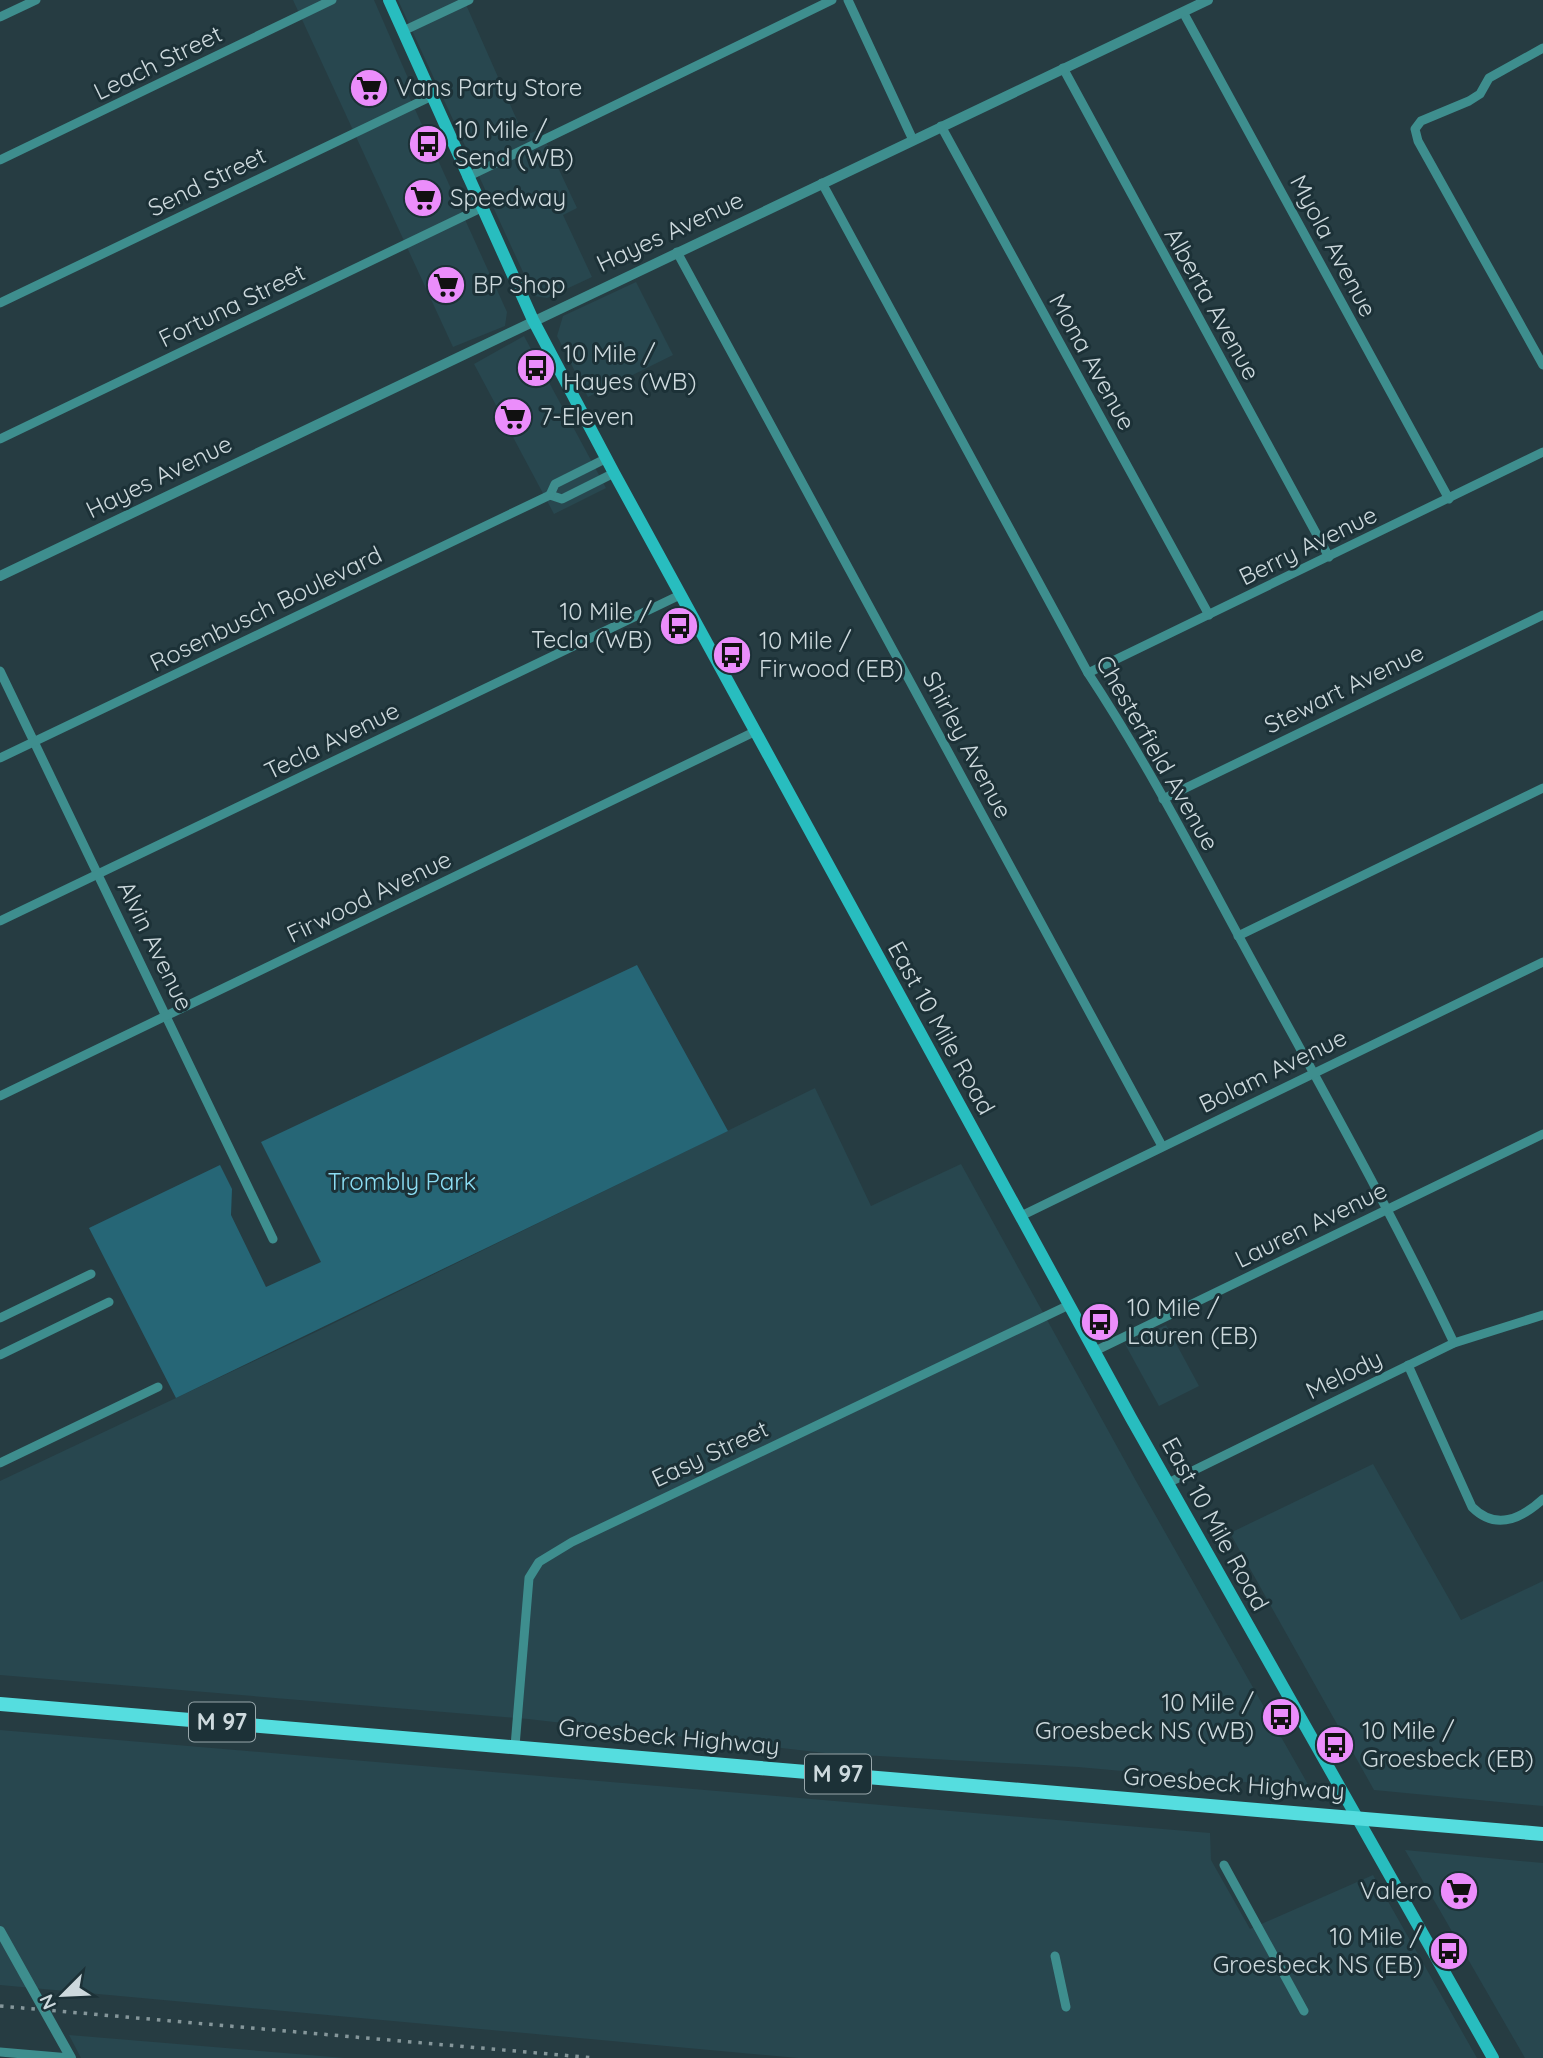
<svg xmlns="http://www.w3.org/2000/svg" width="1543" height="2058" viewBox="0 0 1543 2058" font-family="Quicksand,sans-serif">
	<rect width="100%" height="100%" fill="#263c42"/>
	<g fill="#28474f">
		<polygon points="293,0 374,0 411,85 408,94 507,312 505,326 453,347"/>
		<polygon points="398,0 464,0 524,136 540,129 577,208 563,215 592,277 547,298 534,296"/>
		<polygon points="636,282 673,355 588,397 557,336 563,316"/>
		<polygon points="524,336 606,488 554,514 474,364"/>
		<polygon points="815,1088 871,1206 961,1164 1136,1481 1310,1788 1078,1767 825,1753 528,1719 0,1675 0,1481 318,1331"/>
		<polygon points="1166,1325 1199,1386 1159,1406 1125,1344"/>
		<polygon points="1373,1464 1461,1620 1543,1581 1543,1806 1374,1790 1230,1533"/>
		<polygon points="0,1730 1210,1833 1211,1860 1250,1929 1373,1875 1477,2058 798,2058 0,1985"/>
		<polygon points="1405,1850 1543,1863 1543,2058 1525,2058"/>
		<polygon points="69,2035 345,2058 81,2058"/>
	</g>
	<polygon fill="#266676" points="637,965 728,1131 176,1398 89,1228 220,1165 232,1189 231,1215 266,1287 321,1262 261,1142"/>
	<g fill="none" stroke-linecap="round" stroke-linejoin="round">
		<g stroke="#3e8e8e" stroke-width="9">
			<polyline points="848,0 913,140"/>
			<polyline points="1183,12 1449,499"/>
			<polyline points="0,17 36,0"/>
			<polyline points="403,31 469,0"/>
			<polyline points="1543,48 1489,78 1480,94 1469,101 1421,121 1415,129 1418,141 1543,365"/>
			<polyline points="1063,68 1329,557"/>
			<polyline points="941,126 1209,615"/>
			<polyline points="0,160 332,0"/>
			<polyline points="467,177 832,0"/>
			<path d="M822,183L1088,673C1152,770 1205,875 1261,977C1327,1098 1395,1219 1454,1343"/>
			<polyline points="677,252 1162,1146"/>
			<polyline points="0,303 432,96"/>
			<polyline points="0,439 481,208"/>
			<polyline points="607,458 555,484 550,495 562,499 614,473"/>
			<polyline points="0,671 273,1239"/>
			<polyline points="1088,673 1543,452"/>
			<polyline points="0,758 550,495"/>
			<polyline points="1163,799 1543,615"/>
			<polyline points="0,921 680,595"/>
			<polyline points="1238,936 1543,788"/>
			<polyline points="0,1096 754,732"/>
			<polyline points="1021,1216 1543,962"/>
			<polyline points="0,1318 91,1274"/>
			<polyline points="1095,1351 1543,1134"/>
			<polyline points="0,1355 109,1302"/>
			<path d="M1408,1365L1472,1507C1496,1531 1521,1519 1543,1499"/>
			<polyline points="0,1463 158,1387"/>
			<polyline points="1168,1483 1454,1343 1543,1315"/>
			<polyline points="515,1746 529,1578 539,1562 572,1542 1069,1305"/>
			<polyline points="1224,1865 1304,2011"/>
			<polyline points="1055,1956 1066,2007"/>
			<polyline points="0,2052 70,2058"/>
		</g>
		<g stroke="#3e8e8e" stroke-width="10">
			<polyline points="0,576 1208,0"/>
			<polyline points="0,1931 71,2058"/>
		</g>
		<polyline stroke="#28bdbf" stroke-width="12" points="389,0 533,320 614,473 1131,1418 1493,2058"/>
		<polyline stroke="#55dddf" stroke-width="14" points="0,1704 1543,1834"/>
		<polyline stroke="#85969a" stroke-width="3.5" stroke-dasharray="3.5 7" stroke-linecap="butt" points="0,2006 595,2058"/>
	</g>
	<defs>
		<g id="supermarket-disc" transform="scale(2.0125)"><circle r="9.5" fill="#eb8dfb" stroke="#1c3137"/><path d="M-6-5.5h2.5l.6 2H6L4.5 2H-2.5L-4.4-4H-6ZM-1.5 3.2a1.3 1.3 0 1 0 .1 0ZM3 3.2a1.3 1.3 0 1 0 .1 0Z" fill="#111"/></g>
		<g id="bus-disc" transform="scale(2.0125)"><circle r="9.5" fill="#eb8dfb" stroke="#1c3137"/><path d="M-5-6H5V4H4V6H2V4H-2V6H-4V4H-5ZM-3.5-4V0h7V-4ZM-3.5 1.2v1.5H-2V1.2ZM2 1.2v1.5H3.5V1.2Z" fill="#111"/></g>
	</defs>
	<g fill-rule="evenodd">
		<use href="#supermarket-disc" x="369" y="88"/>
		<use href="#bus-disc" x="428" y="144"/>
		<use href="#supermarket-disc" x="423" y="198"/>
		<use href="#supermarket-disc" x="446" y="285"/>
		<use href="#bus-disc" x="536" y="368"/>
		<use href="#supermarket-disc" x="513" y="417"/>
		<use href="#bus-disc" x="679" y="626"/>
		<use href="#bus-disc" x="732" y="655"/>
		<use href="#bus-disc" x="1100" y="1322"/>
		<use href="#bus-disc" x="1281" y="1717"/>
		<use href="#bus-disc" x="1335" y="1745"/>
		<use href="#supermarket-disc" x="1459" y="1891"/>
		<use href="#bus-disc" x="1449" y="1951"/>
	</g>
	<g text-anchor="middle" stroke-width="6" stroke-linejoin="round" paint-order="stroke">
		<g fill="#1c3137" stroke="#98a7ab" stroke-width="2">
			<rect x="189" y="1702.5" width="66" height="39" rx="5"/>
			<rect x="805" y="1754.5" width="66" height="39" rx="5"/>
		</g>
		<g font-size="23" font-weight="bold" fill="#cdd9dd">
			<text x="222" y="1730">M 97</text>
			<text x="838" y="1782">M 97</text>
		</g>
		<g font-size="24" fill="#cdd9dd" stroke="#1c3137">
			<text transform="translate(158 63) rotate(-26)" y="8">Leach Street</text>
			<text transform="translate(207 182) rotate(-26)" y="8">Send Street</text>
			<text transform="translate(670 232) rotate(-25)" y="8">Hayes Avenue</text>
			<text transform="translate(1333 246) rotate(62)" y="8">Myola Avenue</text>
			<text transform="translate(1212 304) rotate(61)" y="8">Alberta Avenue</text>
			<text transform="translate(232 306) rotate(-26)" y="8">Fortuna Street</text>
			<text transform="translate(1092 362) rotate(61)" y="8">Mona Avenue</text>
			<text transform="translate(159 477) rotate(-26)" y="8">Hayes Avenue</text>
			<text transform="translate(1308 546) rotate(-26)" y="8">Berry Avenue</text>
			<text transform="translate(266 609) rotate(-26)" y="8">Rosenbusch Boulevard</text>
			<text transform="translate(1344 689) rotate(-26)" y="8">Stewart Avenue</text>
			<text transform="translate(332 741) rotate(-26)" y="8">Tecla Avenue</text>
			<text transform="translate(967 745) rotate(62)" y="8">Shirley Avenue</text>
			<text transform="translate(1157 753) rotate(60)" y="8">Chesterfield Avenue</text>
			<text transform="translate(369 897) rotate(-26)" y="8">Firwood Avenue</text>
			<text transform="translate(155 946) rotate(64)" y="8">Alvin Avenue</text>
			<text transform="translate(941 1028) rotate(61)" y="8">East 10 Mile Road</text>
			<text transform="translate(1273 1071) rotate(-26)" y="8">Bolam Avenue</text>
			<text transform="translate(1311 1225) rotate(-26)" y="8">Lauren Avenue</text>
			<text transform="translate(1344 1375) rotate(-26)" y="8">Melody</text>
			<text transform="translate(710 1454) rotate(-25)" y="8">Easy Street</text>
			<text transform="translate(1215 1524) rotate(61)" y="8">East 10 Mile Road</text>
			<text transform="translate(669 1737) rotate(5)" y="8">Groesbeck Highway</text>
			<text transform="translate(1234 1784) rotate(4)" y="8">Groesbeck Highway</text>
		</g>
		<g font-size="24" fill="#cdd9dd" stroke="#1c3137" text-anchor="start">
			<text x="396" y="96">Vans Party Store</text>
			<text x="455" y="138">10 Mile /<tspan x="455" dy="28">Send (WB)</tspan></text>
			<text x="450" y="206">Speedway</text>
			<text x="473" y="293">BP Shop</text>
			<text x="563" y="362">10 Mile /<tspan x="563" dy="28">Hayes (WB)</tspan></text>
			<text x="540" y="425">7-Eleven</text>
			<text x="652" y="620" text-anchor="end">10 Mile /<tspan x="652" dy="28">Tecla (WB)</tspan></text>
			<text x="759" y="649">10 Mile /<tspan x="759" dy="28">Firwood (EB)</tspan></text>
			<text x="1127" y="1316">10 Mile /<tspan x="1127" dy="28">Lauren (EB)</tspan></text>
			<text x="1254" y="1711" text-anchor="end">10 Mile /<tspan x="1254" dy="28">Groesbeck NS (WB)</tspan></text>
			<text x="1362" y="1739">10 Mile /<tspan x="1362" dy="28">Groesbeck (EB)</tspan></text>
			<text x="1432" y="1899" text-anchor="end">Valero</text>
			<text x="1422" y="1945" text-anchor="end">10 Mile /<tspan x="1422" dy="28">Groesbeck NS (EB)</tspan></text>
		</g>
		<g font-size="24" fill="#8cddf3" stroke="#1c3137">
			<text x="402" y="1190">Trombly Park</text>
		</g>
	</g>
	<g transform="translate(63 1995) rotate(246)" stroke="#1c3137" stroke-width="5" paint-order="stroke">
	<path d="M0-5L12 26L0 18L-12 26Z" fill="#cdd9dd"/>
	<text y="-10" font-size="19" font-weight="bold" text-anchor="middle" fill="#cdd9dd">N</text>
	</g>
</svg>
